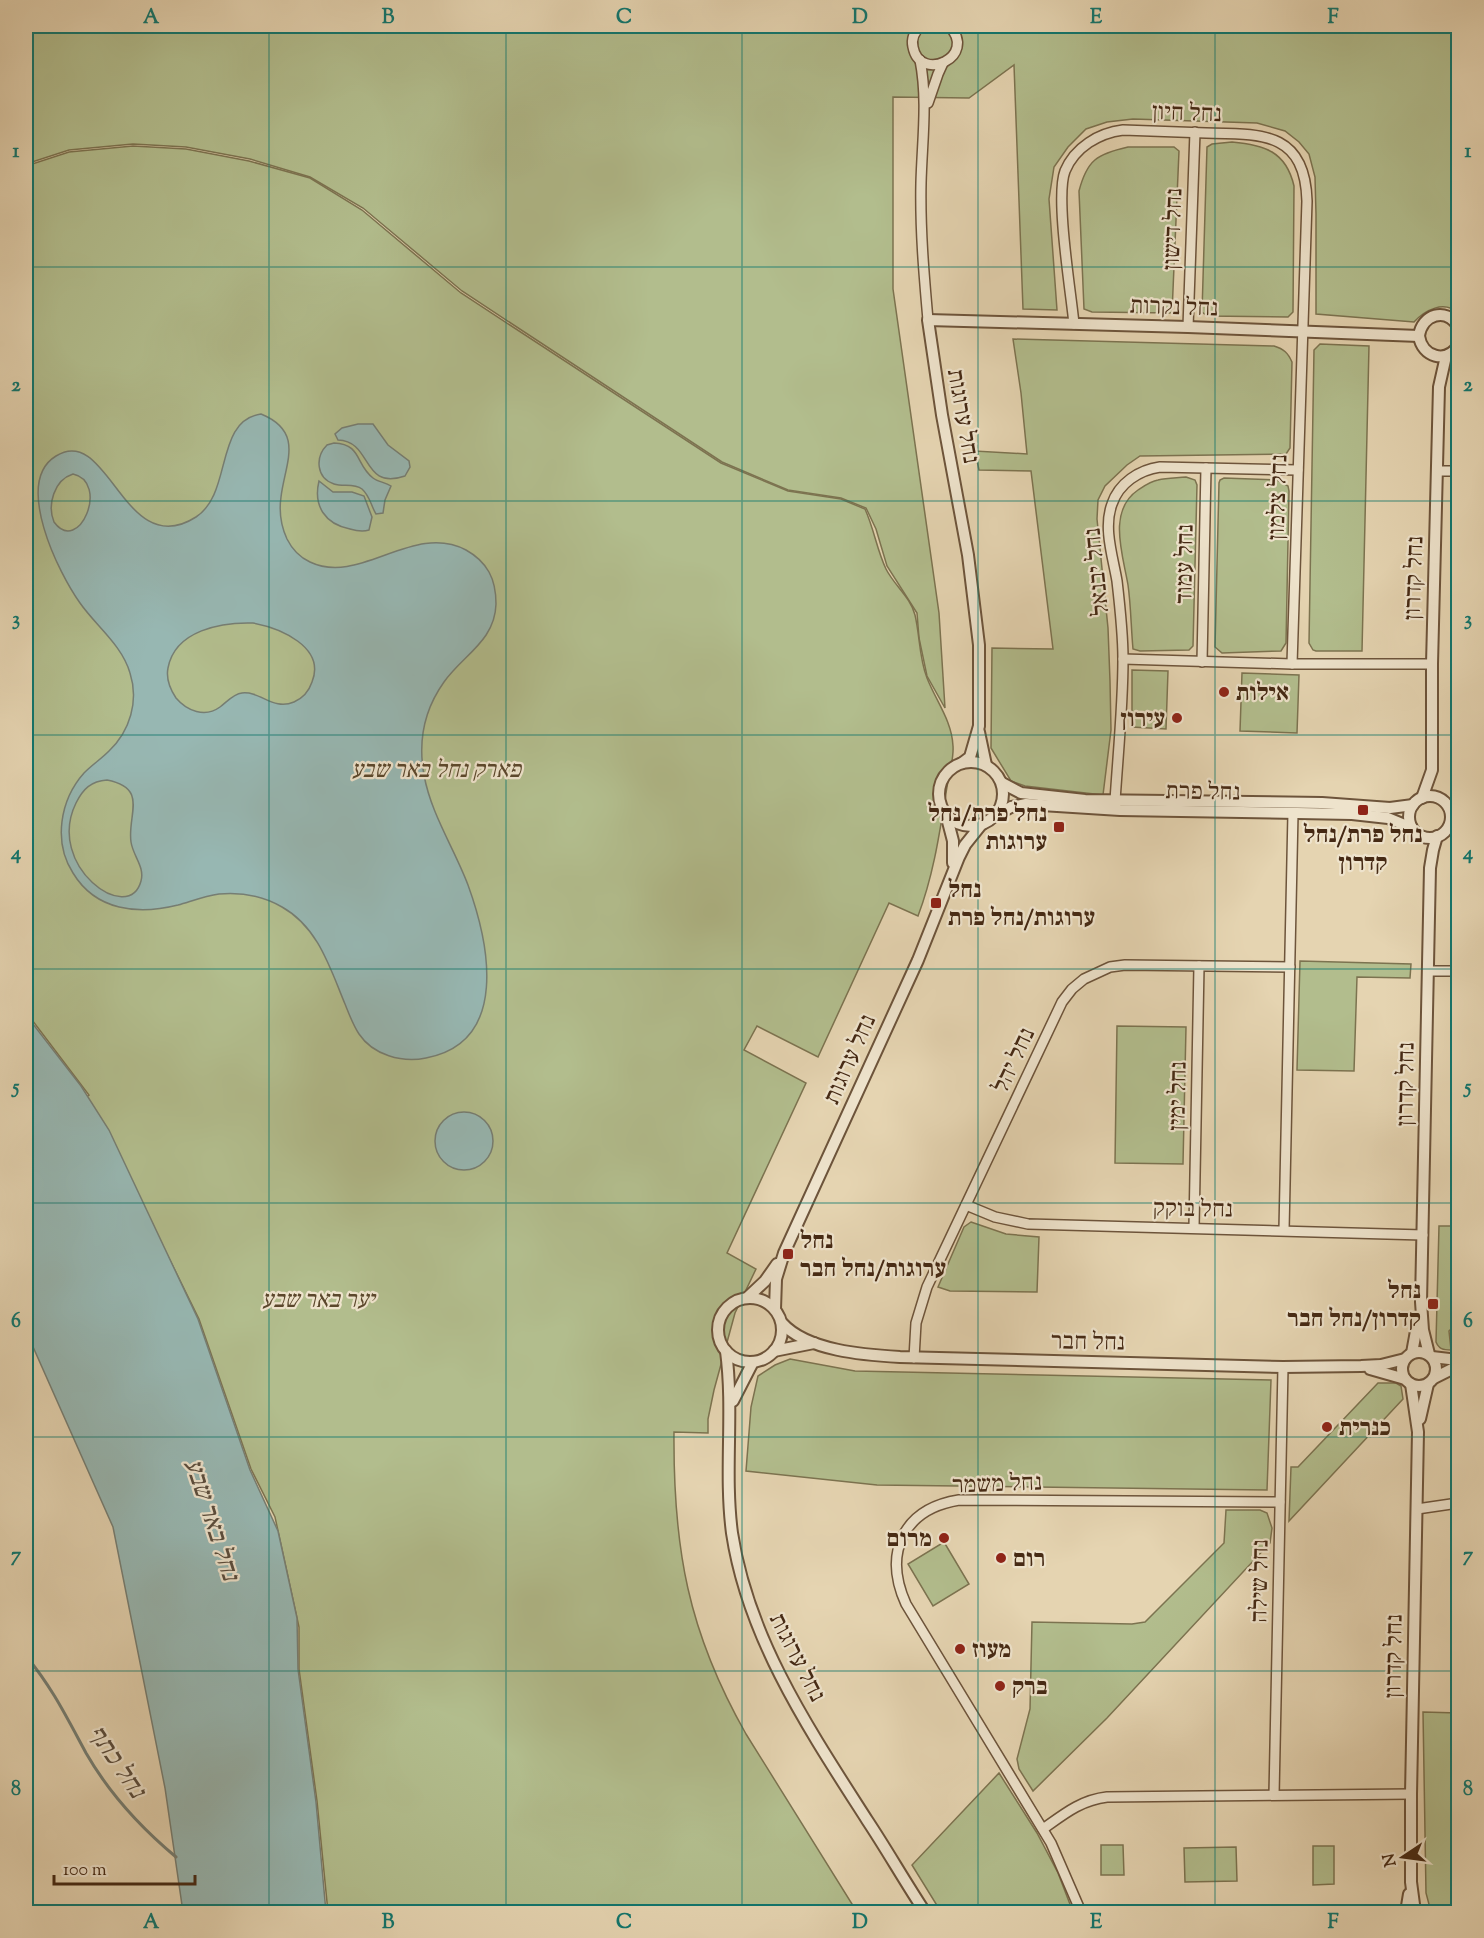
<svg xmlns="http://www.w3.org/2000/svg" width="1484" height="1938" viewBox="0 0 1484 1938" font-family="'Sorts Mill Goudy','Frank Ruhl Libre',serif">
	<rect width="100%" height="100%" fill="#e5d4b1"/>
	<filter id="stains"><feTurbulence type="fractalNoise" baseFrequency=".00333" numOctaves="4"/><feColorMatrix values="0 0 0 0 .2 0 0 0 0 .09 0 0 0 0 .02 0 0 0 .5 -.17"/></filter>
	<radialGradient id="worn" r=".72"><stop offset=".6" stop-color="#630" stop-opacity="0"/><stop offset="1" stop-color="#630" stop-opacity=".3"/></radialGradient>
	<g fill="#b2bd8d" stroke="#7c7350" stroke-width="1.5">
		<path d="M26,26H1458V313C1444,300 1425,310 1414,322L1316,314V214L1315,177L1309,154L1299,142L1285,131L1257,123L1133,119L1107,122L1086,129L1068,147L1054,167L1049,199L1057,310L1023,309L1014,65L969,98L893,97V289L939,613L945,708L927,676L919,638L917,613L887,566L876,529L866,508L841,498L788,490L722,462L462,291L363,208L310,177L250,159L186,147L133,144L69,150L26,164Z"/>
		<path d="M1232,142C1264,145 1286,151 1294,186L1293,312L1288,317L1207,316L1202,312L1207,147L1212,144Z"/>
		<path d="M133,146L186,149L249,161L310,178L362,210L461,293L721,463L788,491L841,499L865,509C874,529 877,550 886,569C894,585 911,598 915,615C920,636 919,658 927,678C936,701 952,721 953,746C954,759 949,774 947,787C940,830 934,874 918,916L889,903L818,1057L757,1026L744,1050L806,1083L727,1253L756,1269L735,1313L714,1390L708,1419V1433L674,1432C673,1548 688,1632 746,1734L857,1912H328L317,1801L299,1669V1627L275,1517L251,1469L199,1319L116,1151L85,1098L89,1095L26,1012V166L69,152Z"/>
		<path d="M1128,147H1174L1179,151L1172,313L1092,312L1084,309L1079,191C1087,160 1097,154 1128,147Z"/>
		<path d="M1013,339L1274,346C1284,349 1288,353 1292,362L1290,448L1286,454L1140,456L1127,465L1105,486L1098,500L1097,519L1108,628L1110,681L1111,730L1103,795L1025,786L1011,781L991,748L992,648L1053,649L1031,471L979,470L975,451L1027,454L1021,393Z"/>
		<polygon points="1320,344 1369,346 1362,651 1316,651 1313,650 1309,643 1314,350"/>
		<path d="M1186,477L1195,480L1197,485L1193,646L1189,650L1140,651L1133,649C1131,628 1131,606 1128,585C1123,555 1107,511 1138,490C1144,486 1151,481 1158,480C1167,478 1177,478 1186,477Z"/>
		<polygon points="1224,478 1277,480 1288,486 1289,491 1286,643 1281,651 1222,653 1215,647 1219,483 1220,480"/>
		<polygon points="1132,670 1168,671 1166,729 1132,727"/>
		<polygon points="1242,673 1299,675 1297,733 1240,731"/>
		<polygon points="1300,961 1411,964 1410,978 1357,977 1354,1071 1297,1070"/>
		<polygon points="1117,1026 1186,1027 1183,1164 1115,1163"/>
		<polygon points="971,1222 1006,1234 1039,1237 1037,1292 950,1291 938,1287 964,1227"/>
		<path d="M1439,1226H1458V1322L1449,1331L1451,1350C1443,1350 1439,1349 1436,1342Z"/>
		<polygon points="790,1359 855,1371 1271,1380 1267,1490 877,1485 746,1471 751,1407 758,1376 775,1365"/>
		<polygon points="1378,1383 1396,1383 1401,1386 1403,1399 1289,1521 1291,1467 1298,1467"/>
		<polygon points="1226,1510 1260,1510 1267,1513 1272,1528 1270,1543 1107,1718 1033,1791 1019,1769 1017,1759 1030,1709 1032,1622 1132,1624 1145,1622 1224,1543"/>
		<polygon points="944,1542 969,1584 933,1606 908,1564"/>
		<polygon points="1423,1712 1458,1713 1458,1912 1431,1912 1426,1893"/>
		<polygon points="999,1773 1037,1833 1058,1873 1073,1912 941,1912 912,1865"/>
		<polygon points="1101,1845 1123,1845 1124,1875 1101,1875"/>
		<polygon points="1313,1846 1334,1846 1334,1884 1313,1885"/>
		<polygon points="1236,1847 1237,1881 1185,1882 1184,1848"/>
	</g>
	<g fill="#97b7b2" stroke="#767e73" stroke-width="1.5" fill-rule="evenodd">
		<path d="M261,414C305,432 285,463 281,497C279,511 281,526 287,539C292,549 299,557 310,562C360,586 413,522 466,550C475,555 484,563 489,572C494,581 496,594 496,604C495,641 463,655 444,682C424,710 418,742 424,775C431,814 454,848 468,885C489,943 510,1042 426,1058C402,1063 373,1055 359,1034C353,1025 349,1014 345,1004C330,968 318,927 282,907C263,896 241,892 219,894C205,896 192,901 178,905C138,915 96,911 73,873C53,842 60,800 84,773C92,765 101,759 109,751C130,731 139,701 130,673C122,645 96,626 80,603C59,574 13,482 56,456C109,423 124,563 196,517C233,493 214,421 261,414ZM73,474C110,482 79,556 54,522C47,505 54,480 73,474ZM253,623C280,628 326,647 312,682C309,691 303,698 294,702C273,711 261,691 242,693C233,694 227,702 220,707C205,718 187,711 176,698C170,689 166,678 168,668C175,630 222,622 253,623ZM107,780C149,788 127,815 131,842C133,856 145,867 141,881C129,926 45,866 76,803C83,789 91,781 107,780Z"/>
		<path d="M358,424H373L388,445L409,461L410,467L405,476C361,491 373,441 338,440L335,434L342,428Z"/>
		<path d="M334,443C362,444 355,464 373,478C378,482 385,482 391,486L385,500L383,513L376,514C371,506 370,496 362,489C354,483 343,487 334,484C316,478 315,457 327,445Z"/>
		<path d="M319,481L333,492H352L364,496L372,517L369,530C362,532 357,531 350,529C325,524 313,506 319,481Z"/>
		<polygon points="26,1015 81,1086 109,1130 198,1319 250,1470 278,1531 297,1618 298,1669 316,1802 326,1912 183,1912 165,1788 113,1527 26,1331"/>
		<circle cx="464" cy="1141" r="29"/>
	</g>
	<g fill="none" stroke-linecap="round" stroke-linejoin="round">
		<path stroke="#767e73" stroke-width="3" d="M26,1656C52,1687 67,1718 86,1753C109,1793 140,1827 176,1857"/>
		<g stroke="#6d543b" stroke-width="12">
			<g id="minor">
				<path d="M921,26C915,31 911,38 913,47C920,84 979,56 949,26"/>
				<path d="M920,60C928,101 922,141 921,183C920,229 924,275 928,320"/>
				<polyline points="928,103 938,74 943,63"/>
				<path d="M1074,324C1071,292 1055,197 1065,171C1075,147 1099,133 1123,130C1151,131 1179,132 1206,133C1261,134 1305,131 1307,201L1292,664"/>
				<polyline points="1188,327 1195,132"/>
				<polyline points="1437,471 1458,471"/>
				<polyline points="1123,659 1292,664 1432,664"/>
				<polyline points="1202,662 1206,468"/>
				<path d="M1115,801C1118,754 1123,706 1123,659C1123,633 1120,607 1117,581C1113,557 1103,528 1112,504C1119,483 1139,470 1160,467L1298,470"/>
				<polyline points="1428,971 1458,971"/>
				<polyline points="966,1205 995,1217 1028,1224 1423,1235"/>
				<polyline points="1194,1227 1199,966"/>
				<polyline points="1284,1230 1293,813"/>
				<polyline points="914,1358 916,1323 927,1287 1062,1002 1072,989 1084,979 1110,967 1125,965 1290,967"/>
				<polyline points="1417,1509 1458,1503"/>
				<polyline points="1274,1795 1283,1367"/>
				<path d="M1043,1829C1064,1814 1081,1800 1107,1797L1411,1794"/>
				<path d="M1081,1912L1051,1843L906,1604C883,1553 903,1509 959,1500L1280,1502"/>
			</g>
		</g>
		<g stroke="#6d543b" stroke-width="14">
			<g id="tertiary">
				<path d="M1458,326C1446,307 1422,314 1419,336C1422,357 1446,364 1458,346"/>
				<polyline points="979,732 986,765"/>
				<circle cx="971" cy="794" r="32"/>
				<polyline points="962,763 970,757 979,726 979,645 968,555 942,415 928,320 1188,327 1419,336"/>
				<polyline points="1002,783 1021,793 1085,800 1322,803 1390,808 1413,805"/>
				<circle cx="1430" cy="817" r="21"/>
				<polyline points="1422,798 1432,770 1432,664 1439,387 1446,356"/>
				<polyline points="946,814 953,841 953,863"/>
				<polyline points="995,816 1011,807 1026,804 1120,810 1352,814 1388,818 1412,828"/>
				<polyline points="748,1297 765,1281 777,1264"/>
				<circle cx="750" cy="1330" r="32"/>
				<polyline points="775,1309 776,1279 784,1253 918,960 959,857 965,845 981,825"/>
				<path d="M782,1323C807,1351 865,1355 900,1357L1283,1367L1361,1366L1381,1365L1405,1359"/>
				<path d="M726,1351C734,1412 724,1472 732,1533C748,1639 810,1731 867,1820C887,1850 905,1882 925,1912"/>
				<polyline points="774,1351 814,1343"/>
				<circle cx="1419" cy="1369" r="17"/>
				<polyline points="1412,1353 1418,1320"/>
				<polyline points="1429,1354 1423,1330 1421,1302 1430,868 1433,850 1437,836"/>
				<polyline points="1432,1357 1458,1360"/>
				<polyline points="1370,1369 1405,1379"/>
				<polyline points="1434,1378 1458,1366"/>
				<polyline points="1411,1384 1418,1432 1411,1794 1411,1882 1415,1912"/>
				<polyline points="733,1401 753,1362"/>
				<polyline points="1420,1419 1428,1384"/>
				<polyline points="1406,1912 1409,1894"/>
			</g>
		</g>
		<use href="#minor" stroke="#eee3cc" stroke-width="9"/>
		<use href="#tertiary" stroke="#eee3cc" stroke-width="10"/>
	</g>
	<path fill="none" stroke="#0f766e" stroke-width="1.5" stroke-opacity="0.55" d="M269,26V1912M506,26V1912M742,26V1912M978,26V1912M1215,26V1912M26,267H1458M26,501H1458M26,735H1458M26,969H1458M26,1203H1458M26,1437H1458M26,1671H1458"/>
	<g fill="#8f2418" stroke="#eee3cc" stroke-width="2">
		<circle cx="1224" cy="692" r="6"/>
		<circle cx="1177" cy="718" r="6"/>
		<rect x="1357" y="804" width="12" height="12" rx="3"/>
		<rect x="1053" y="821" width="12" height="12" rx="3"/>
		<rect x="930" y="897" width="12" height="12" rx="3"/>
		<rect x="782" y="1248" width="12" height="12" rx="3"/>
		<rect x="1427" y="1298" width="12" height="12" rx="3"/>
		<circle cx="1327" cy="1427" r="6"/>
		<circle cx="944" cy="1538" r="6"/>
		<circle cx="1001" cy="1558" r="6"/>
		<circle cx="960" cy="1649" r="6"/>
		<circle cx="1000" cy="1686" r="6"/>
	</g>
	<g text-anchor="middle" stroke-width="4.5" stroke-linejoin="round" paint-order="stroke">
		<g font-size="24" fill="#452914" stroke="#eee3cc">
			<text transform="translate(1187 112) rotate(2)" y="8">נחל חיון</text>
			<text transform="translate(1172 229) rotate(-88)" y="8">נחל דישון</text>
			<text transform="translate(1174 306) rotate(2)" y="8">נחל נקרות</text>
			<text transform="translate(964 416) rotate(80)" y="8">נחל ערוגות</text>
			<text transform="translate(1277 497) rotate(-88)" y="8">נחל צלמון</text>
			<text transform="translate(1184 564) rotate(-89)" y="8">נחל עמוד</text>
			<text transform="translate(1096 572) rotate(-96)" y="8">נחל יבנאל</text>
			<text transform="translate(1413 578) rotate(-88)" y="8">נחל קדרון</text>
			<text transform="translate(1203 791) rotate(1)" y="8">נחל פרת</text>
			<text transform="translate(849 1059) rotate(-66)" y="8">נחל ערוגות</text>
			<text transform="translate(1013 1060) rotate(-65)" y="8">נחל יהל</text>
			<text transform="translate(1405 1084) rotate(-89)" y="8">נחל קדרון</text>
			<text transform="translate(1177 1096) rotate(-89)" y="8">נחל ימין</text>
			<text transform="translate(1193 1208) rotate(1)" y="8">נחל בוקק</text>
			<text transform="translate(1088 1341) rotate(1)" y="8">נחל חבר</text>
			<text transform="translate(997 1483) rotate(-2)" y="8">נחל משמר</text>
			<text transform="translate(1259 1581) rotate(-89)" y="8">נחל שילה</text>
			<text transform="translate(1393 1656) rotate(-89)" y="8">נחל קדרון</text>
			<text transform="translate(798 1657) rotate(63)" y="8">נחל ערוגות</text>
		</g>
		<g font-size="24" font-weight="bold" fill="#452914" stroke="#eee3cc" text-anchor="start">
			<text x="1236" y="700">אילות</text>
			<text x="1165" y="726" text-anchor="end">עירון</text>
			<text x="1047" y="821" text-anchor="end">נחל פרת/נחל<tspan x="1047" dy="28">ערוגות</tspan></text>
			<text x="1363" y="842" text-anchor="middle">נחל פרת/נחל<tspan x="1363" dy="28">קדרון</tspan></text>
			<text x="948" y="897">נחל<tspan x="948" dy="28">ערוגות/נחל פרת</tspan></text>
			<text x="800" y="1248">נחל<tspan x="800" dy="28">ערוגות/נחל חבר</tspan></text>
			<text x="1421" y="1298" text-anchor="end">נחל<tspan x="1421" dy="28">קדרון/נחל חבר</tspan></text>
			<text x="1339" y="1435">כנרית</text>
			<text x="932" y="1546" text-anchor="end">מרום</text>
			<text x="1013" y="1566">רום</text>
			<text x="972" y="1657">מעוז</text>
			<text x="1012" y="1694">ברק</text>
		</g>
		<g font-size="24" font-style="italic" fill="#5b472c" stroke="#eee3cc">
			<text x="436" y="777">פארק נחל באר שבע</text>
			<text x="318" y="1307">יער באר שבע</text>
		</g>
		<g font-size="26" font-style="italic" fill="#5a4c3c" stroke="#eee3cc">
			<text transform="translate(213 1519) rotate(72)" y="9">נחל באר שבע</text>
			<text transform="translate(118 1761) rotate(56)" y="9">נחל כתף</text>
		</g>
	</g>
	<rect width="1484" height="1938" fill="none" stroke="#e5d4b1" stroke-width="66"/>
	<g transform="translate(1403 1857) rotate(257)" stroke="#eee3cc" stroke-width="4.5" paint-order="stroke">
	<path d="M0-4.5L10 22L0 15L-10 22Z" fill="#452914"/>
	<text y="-9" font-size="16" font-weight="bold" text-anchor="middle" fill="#452914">N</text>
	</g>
	<path d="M54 1875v9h141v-9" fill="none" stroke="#452914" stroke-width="3"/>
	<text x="63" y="1875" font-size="18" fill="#452914" stroke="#eee3cc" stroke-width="4.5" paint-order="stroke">100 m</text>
	<rect x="33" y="33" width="1418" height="1872" fill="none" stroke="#0f766e" stroke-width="2"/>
	<g font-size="20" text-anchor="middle" font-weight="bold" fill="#0f766e">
		<text x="151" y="23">A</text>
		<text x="388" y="23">B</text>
		<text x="624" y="23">C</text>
		<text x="860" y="23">D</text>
		<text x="1096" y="23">E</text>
		<text x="1333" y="23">F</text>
		<text x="16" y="157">1</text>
		<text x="1468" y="157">1</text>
		<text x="16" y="391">2</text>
		<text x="1468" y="391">2</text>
		<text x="16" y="625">3</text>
		<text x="1468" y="625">3</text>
		<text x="16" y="859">4</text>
		<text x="1468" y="859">4</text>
		<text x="16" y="1093">5</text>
		<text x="1468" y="1093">5</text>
		<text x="16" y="1327">6</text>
		<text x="1468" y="1327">6</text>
		<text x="16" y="1561">7</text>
		<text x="1468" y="1561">7</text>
		<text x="16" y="1795">8</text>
		<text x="1468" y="1795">8</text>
		<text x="151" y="1928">A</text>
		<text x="388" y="1928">B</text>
		<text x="624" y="1928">C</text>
		<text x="860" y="1928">D</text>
		<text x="1096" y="1928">E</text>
		<text x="1333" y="1928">F</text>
	</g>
	<rect width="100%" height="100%" filter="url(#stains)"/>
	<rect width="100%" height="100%" fill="url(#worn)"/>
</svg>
